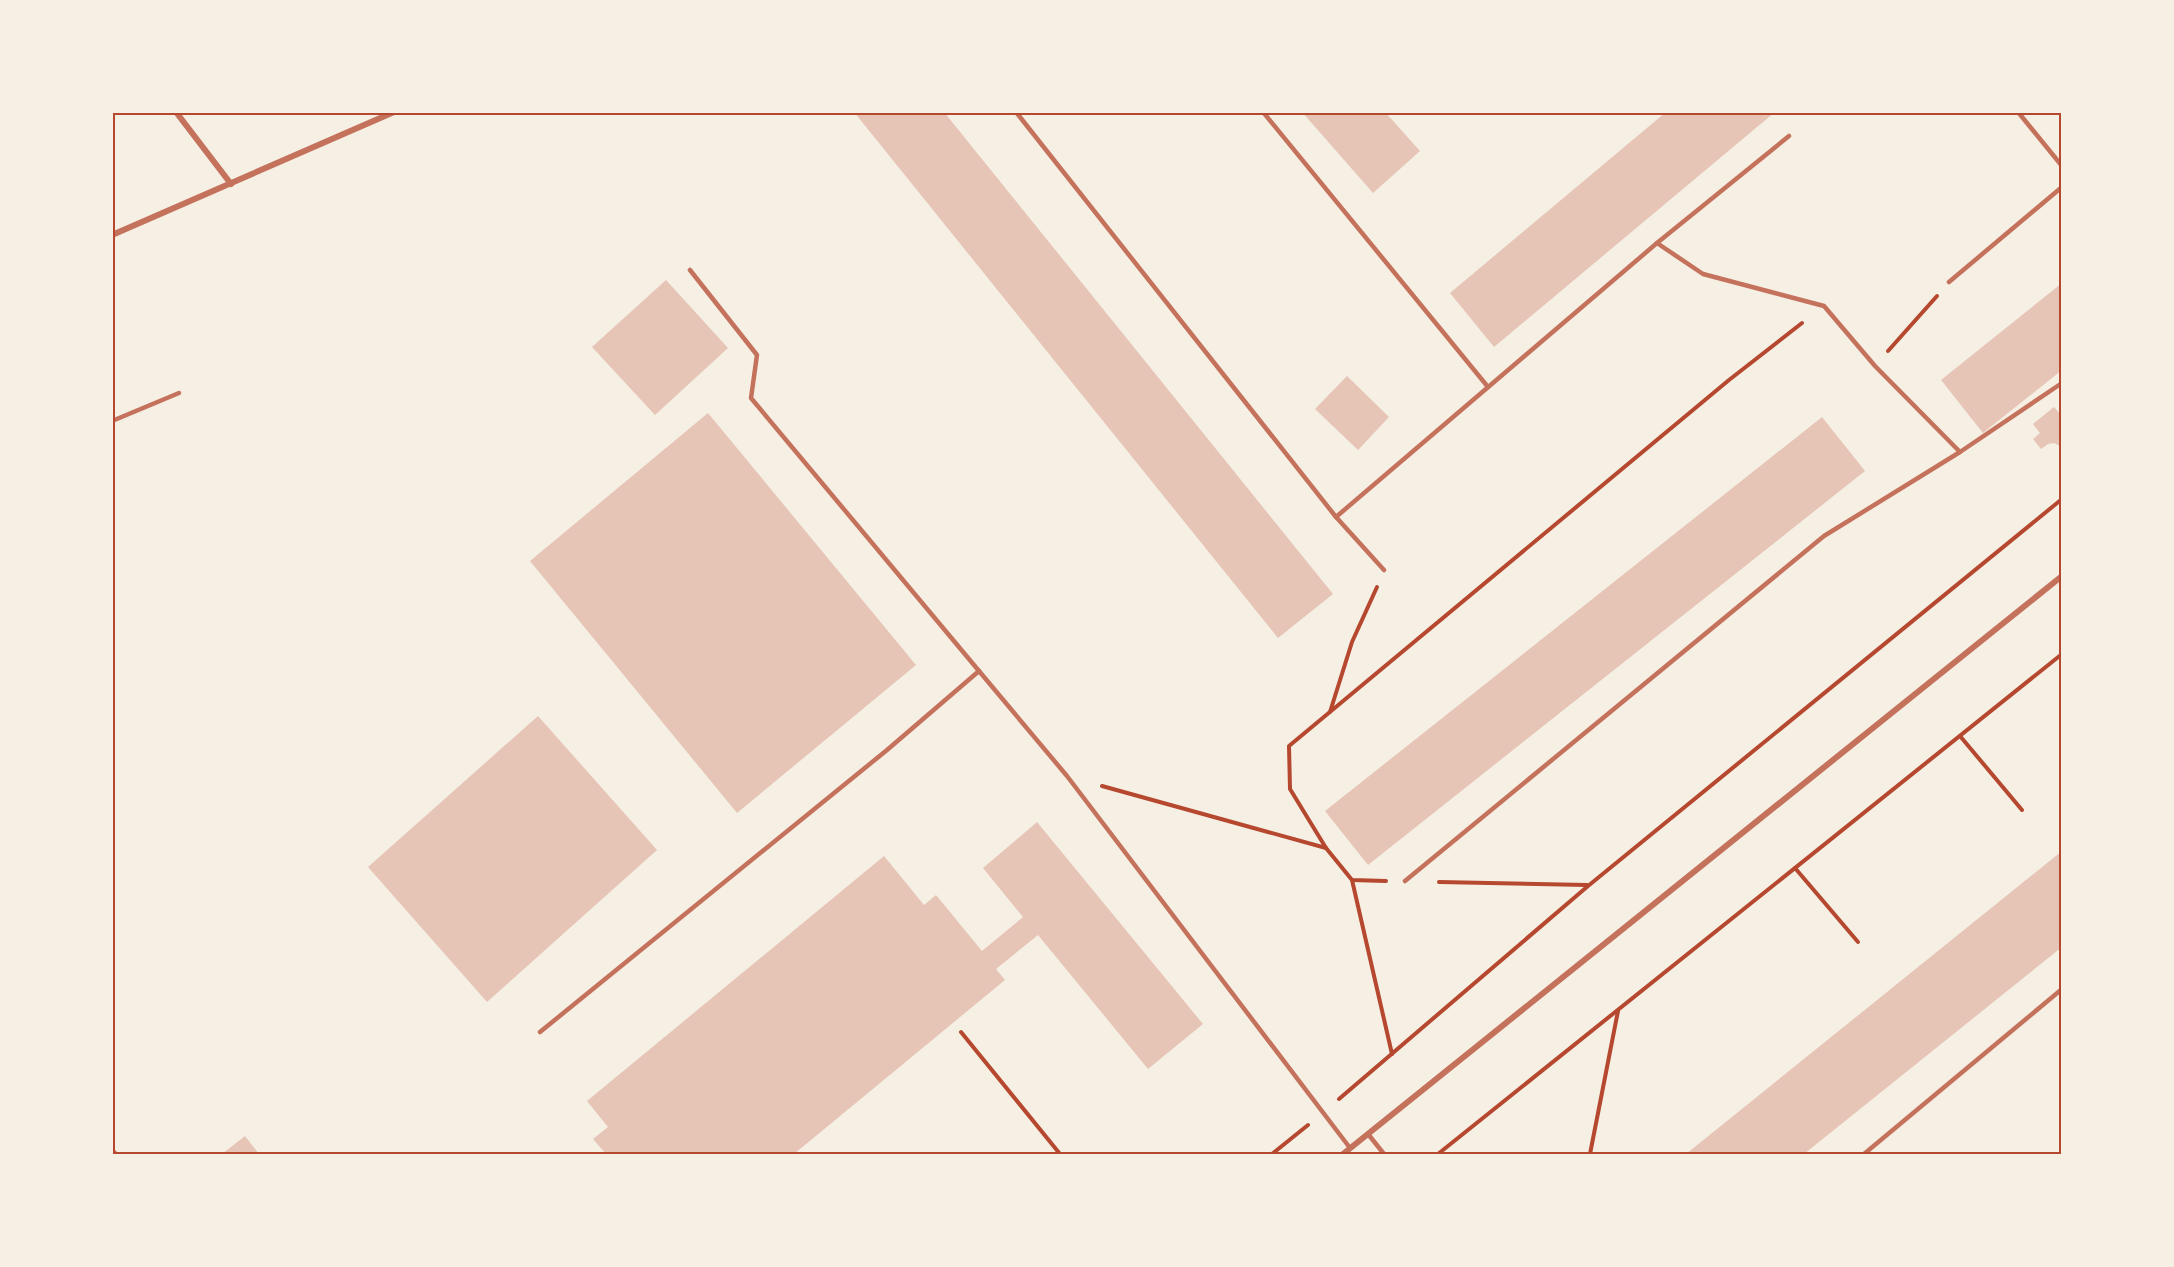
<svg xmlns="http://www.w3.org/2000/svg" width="2174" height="1267" viewBox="0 0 2174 1267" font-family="'Fira Sans',sans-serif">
	<rect width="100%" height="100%" fill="#f6efe4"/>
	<g fill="#e6c5b7">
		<polygon points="854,112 944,112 1333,594 1278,638"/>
		<polygon points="1302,112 1385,112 1420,151 1373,193"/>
		<polygon points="1666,112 1775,112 1494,347 1450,293"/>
		<polygon points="666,280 728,348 655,415 592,347"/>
		<polygon points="2062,283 2062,370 1983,433 1941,380"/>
		<polygon points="1347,376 1389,417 1358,450 1315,409"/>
		<polygon points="2054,407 2062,416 2062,447 2054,443 2048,444 2041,449 2033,439 2040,433 2033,424"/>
		<polygon points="708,413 916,665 737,813 530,561"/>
		<polygon points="1822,417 1865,471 1368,865 1325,811"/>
		<polygon points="538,716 657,850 487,1002 368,867"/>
		<polygon points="1037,822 1203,1024 1148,1069 1038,935 996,969 1005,980 794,1154 606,1154 593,1139 608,1127 587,1101 884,856 924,905 936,895 982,951 1023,917 983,868"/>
		<polygon points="2062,851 2062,947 1804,1154 1686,1154"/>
		<polygon points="245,1136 259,1154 222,1154"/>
	</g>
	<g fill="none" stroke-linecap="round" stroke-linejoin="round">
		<g stroke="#b5482f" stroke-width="4">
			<polyline points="1888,351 1937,296"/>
			<polyline points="1330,712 1352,642 1377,587"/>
			<polyline points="1960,736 2022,810"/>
			<polyline points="1102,786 1326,848 1352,880 1386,881"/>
			<polyline points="1326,848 1290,789 1289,746 1729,380 1802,323"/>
			<polyline points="1795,868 1858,942"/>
			<polyline points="1352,880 1392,1054"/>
			<polyline points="1439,882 1587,885"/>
			<polyline points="961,1032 1060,1154"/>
			<polyline points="1339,1099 1588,886 2062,499"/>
			<polyline points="1272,1154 1308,1125"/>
			<polyline points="1438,1154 2062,654"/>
			<polyline points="1590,1154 1618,1011"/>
		</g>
		<g stroke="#c5725c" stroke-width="4.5">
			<polyline points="1016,112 1336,517 1384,570"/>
			<polyline points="1263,112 1488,387"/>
			<polyline points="2018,112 2062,166"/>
			<polyline points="1657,243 1703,274 1824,306 1875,366 1960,452"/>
			<polyline points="690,270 757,355 751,398 979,671"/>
			<polyline points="1949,282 2062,187"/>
			<polyline points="112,421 179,393"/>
			<polyline points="1336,517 1657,243 1789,136"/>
			<polyline points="1405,881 1824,536 1960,452 2062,383"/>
			<polyline points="540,1032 887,750 979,671 1067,776 1350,1148"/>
			<polyline points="1368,1134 1384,1154"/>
			<polyline points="112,1150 116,1154"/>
			<polyline points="1864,1154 2062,989"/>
		</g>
		<g stroke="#c5725c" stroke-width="6">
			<polyline points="176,112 231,184"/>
			<polyline points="112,235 394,112"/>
			<polyline points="1343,1154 2062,576"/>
		</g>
	</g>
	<rect width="2174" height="1267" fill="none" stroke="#f6efe4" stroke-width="228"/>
	<rect x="114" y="114" width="1946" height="1039" fill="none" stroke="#b5482f" stroke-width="2"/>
</svg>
